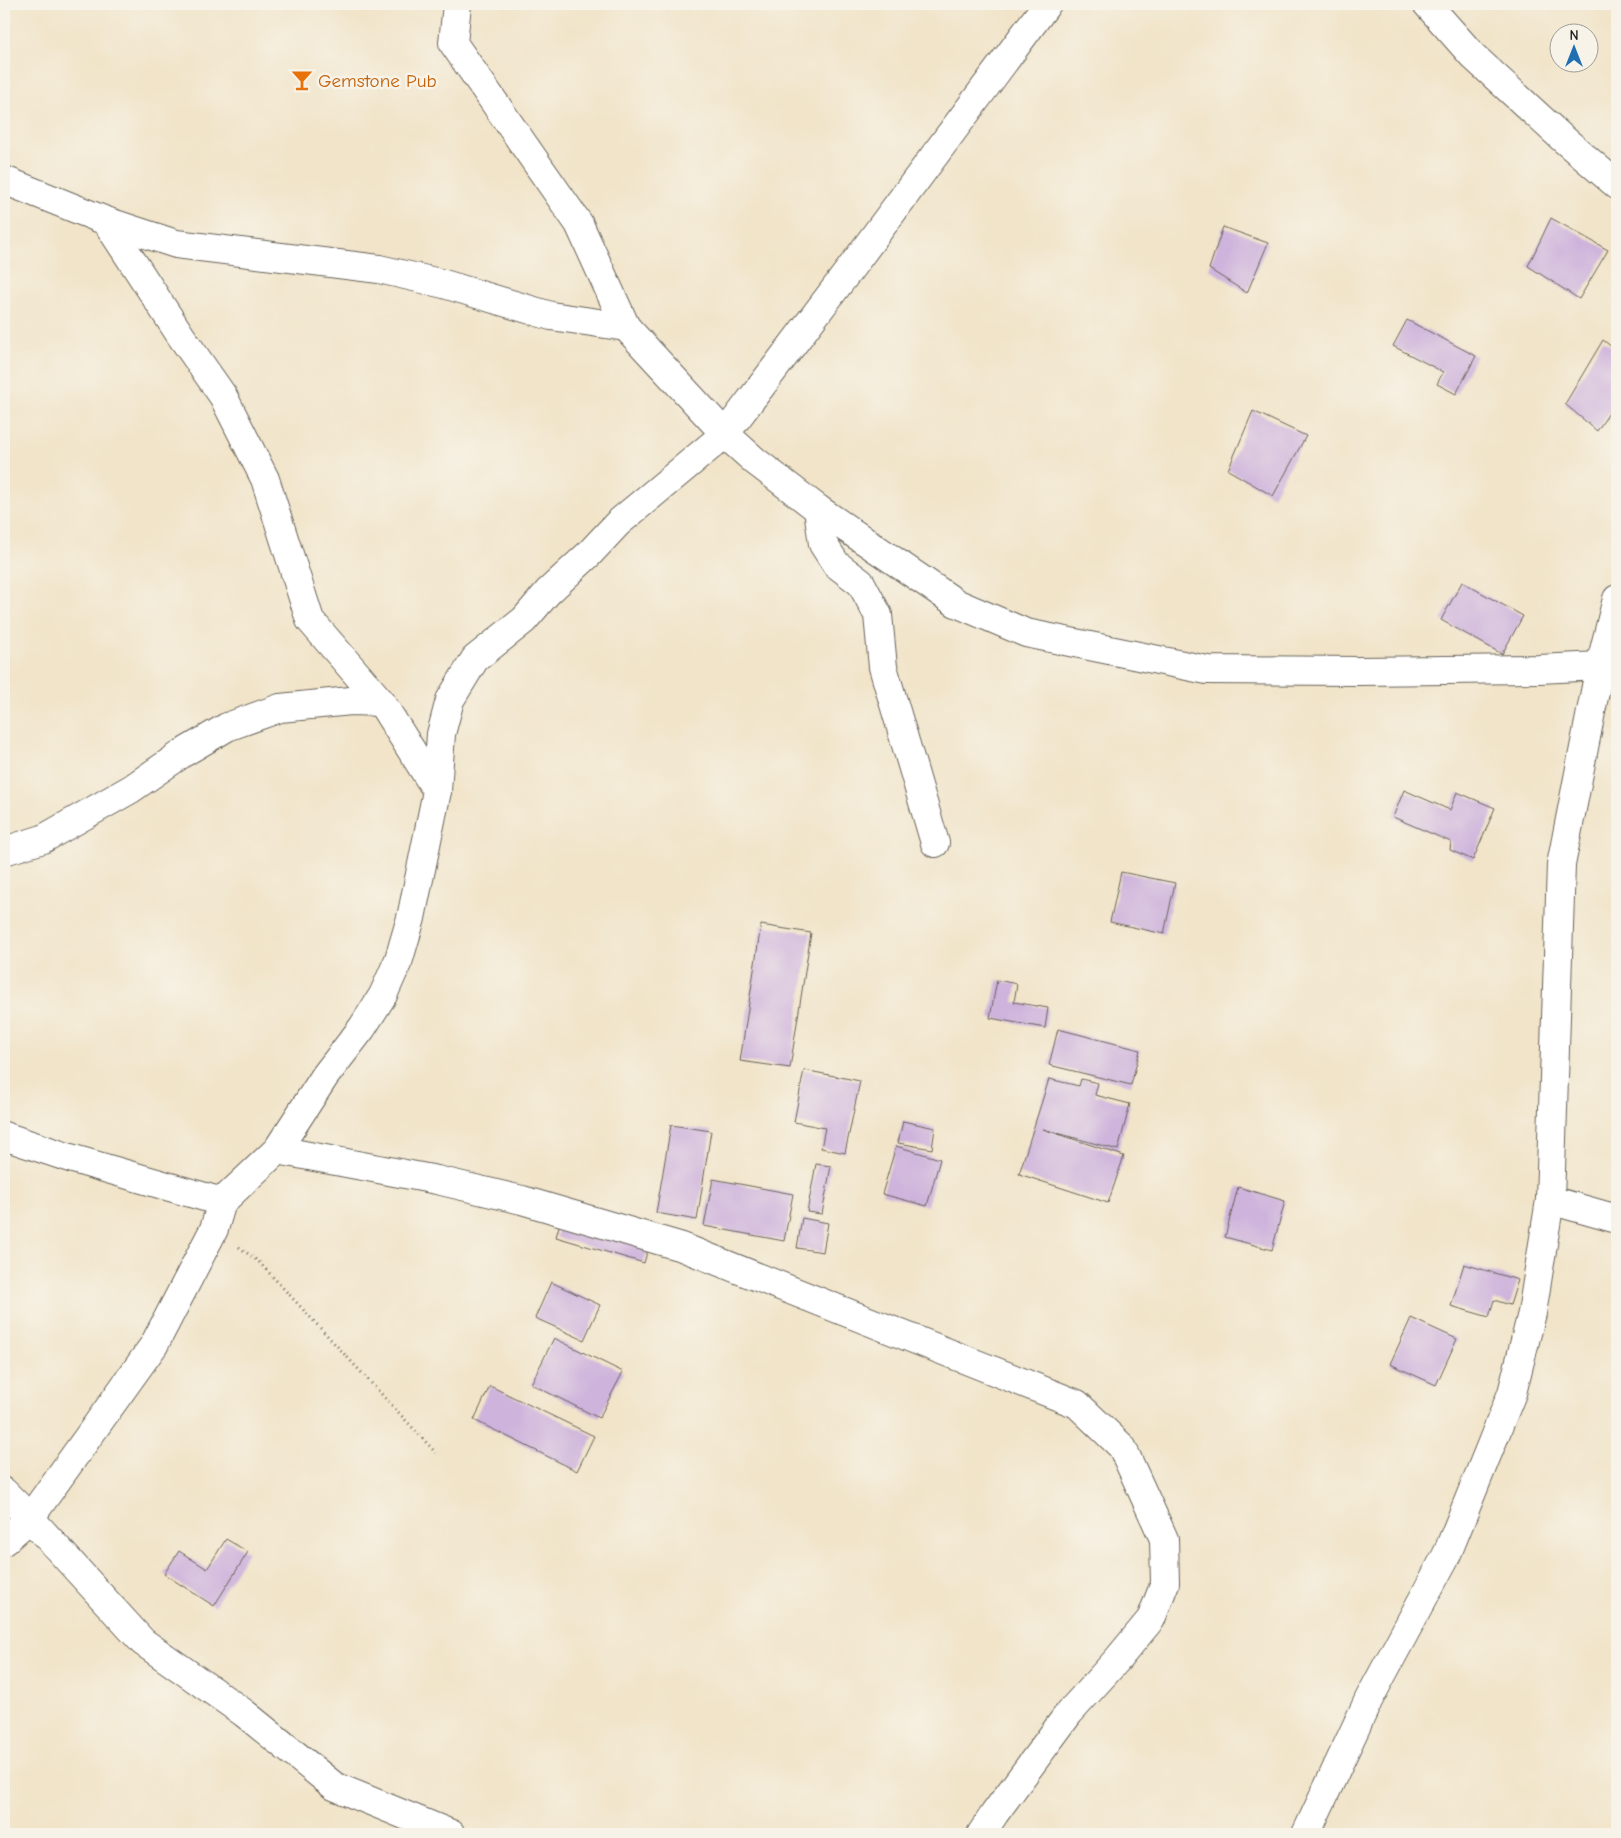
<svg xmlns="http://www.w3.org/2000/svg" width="1621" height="1838" viewBox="0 0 1621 1838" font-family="'Comic Neue',sans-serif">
	<rect width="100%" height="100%" fill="#f7f3e8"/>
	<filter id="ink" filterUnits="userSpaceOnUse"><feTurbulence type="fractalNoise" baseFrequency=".02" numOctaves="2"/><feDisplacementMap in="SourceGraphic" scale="10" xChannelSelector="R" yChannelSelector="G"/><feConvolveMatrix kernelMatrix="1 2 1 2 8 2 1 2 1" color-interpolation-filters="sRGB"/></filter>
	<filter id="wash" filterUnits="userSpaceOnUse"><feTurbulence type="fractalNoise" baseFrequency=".0096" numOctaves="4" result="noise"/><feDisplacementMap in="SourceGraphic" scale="20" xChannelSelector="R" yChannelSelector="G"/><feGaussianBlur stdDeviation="1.12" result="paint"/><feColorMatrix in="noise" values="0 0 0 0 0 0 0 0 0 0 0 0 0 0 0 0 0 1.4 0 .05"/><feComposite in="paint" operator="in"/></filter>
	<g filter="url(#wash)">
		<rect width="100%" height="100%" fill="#f1e4c9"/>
		<g id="blocks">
			<g fill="#ceb3dc">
				<polygon points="1551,218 1608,250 1579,299 1528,266"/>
				<polygon points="1223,227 1268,243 1247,293 1209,269"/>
				<polygon points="1407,320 1476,356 1456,394 1437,384 1443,372 1393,346"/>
				<polygon points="1603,340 1617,351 1617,401 1597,431 1565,404"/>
				<polygon points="1253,411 1306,436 1273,496 1228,470"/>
				<polygon points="1462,582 1523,616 1502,654 1441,620"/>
				<polygon points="1404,790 1450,810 1457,792 1495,808 1473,860 1450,850 1451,842 1393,817"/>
				<polygon points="1121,872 1175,883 1164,934 1110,922"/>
				<polygon points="761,925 811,933 790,1068 740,1061"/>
				<polygon points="997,980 1017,984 1014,1002 1048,1008 1045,1028 990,1018"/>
				<polygon points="1058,1029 1140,1050 1131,1085 1049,1065"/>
				<polygon points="804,1070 860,1081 845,1153 821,1148 825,1128 794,1122"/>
				<polygon points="1049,1079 1079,1086 1081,1079 1098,1083 1095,1095 1130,1104 1118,1150 1043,1129 1124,1156 1108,1203 1019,1174"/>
				<polygon points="903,1121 935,1128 932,1149 898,1143"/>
				<polygon points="671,1125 711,1131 697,1220 656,1213"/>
				<polygon points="896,1146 940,1159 927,1206 882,1194"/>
				<polygon points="816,1164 831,1166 822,1214 807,1212"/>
				<polygon points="713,1179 793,1194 784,1241 704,1226"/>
				<polygon points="1238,1187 1285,1201 1272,1250 1225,1237"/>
				<polygon points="563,1212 651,1238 644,1263 556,1237"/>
				<polygon points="802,1218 828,1223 823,1252 797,1248"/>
				<polygon points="1464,1264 1518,1280 1510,1305 1494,1300 1489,1317 1451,1306"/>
				<polygon points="551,1282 600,1305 584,1340 535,1318"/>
				<polygon points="1411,1318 1457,1339 1436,1385 1390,1364"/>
				<polygon points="554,1338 623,1372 599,1418 531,1384"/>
				<polygon points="490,1386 594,1436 577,1471 474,1420"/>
				<polygon points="226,1539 248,1552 214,1606 164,1574 179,1551 207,1569"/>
			</g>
		</g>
	</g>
	<g filter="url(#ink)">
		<use href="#blocks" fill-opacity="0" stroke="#676259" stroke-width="1"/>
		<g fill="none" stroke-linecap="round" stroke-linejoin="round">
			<g stroke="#676259" stroke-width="30">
				<g id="street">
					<polyline points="457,4 453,43 579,224 626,327"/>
					<polyline points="1427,4 1473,56 1561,137 1617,185"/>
					<polyline points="4,180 106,221 176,244 379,269 444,284 551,316 626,327 725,434 755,461 818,509 956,603 1026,633 1207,670 1359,671 1539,669 1600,666 1617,664"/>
					<polyline points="106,221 181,336 223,396 265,479 310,620 381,702 437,791"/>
					<polyline points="818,509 823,544 836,564 861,583 878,615 883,667 935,843"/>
					<polyline points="4,851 43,839 131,789 183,753 227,727 280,708 351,701 381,702"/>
					<polyline points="4,1136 70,1158 222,1202"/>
					<polyline points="277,1150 437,1180 522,1200 682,1247 1077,1404 1122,1447 1164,1539 1165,1583 1151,1619 1117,1660 1069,1713 995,1813 981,1834"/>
					<polyline points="1550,1200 1617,1219"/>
					<polyline points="4,1492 30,1518 143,1642 244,1713 334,1786 451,1834"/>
					<polyline points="4,1541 30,1518 154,1345 214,1229 222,1202 277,1150 325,1076 362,1028 383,995 399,959 411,918 437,791 441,734 450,700 475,659 524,620 548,592 589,554 618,523 725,434 850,269 1047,4"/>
					<polyline points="1306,1834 1369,1699 1447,1554 1512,1393 1532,1313 1550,1200 1561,865 1600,666 1617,599"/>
				</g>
			</g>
			<polyline stroke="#676259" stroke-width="3" stroke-dasharray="1 4" stroke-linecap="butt" points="239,1247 259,1262 436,1453"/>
			<use href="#street" stroke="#fff" stroke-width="28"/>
		</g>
	</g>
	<defs>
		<g id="bar-bare" transform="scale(1.725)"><path d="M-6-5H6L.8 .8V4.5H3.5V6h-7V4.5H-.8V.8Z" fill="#e8710a" stroke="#f7f3e8" stroke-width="2.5" paint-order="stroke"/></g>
	</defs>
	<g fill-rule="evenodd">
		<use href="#bar-bare" x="302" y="80"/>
	</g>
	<g text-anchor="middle" stroke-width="5" stroke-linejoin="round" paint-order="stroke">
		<g font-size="19" fill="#c56008" stroke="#f7f3e8" text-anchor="start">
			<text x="318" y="87">Gemstone Pub</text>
		</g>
	</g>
	<rect width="1621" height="1838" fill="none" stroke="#f7f3e8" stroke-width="20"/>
	<g transform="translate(1574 48)"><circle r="24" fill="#f7f3e8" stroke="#9f9d96"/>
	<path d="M0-4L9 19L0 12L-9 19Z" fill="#1f6fb2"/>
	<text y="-8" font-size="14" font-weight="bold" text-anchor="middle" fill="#1c1c1c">N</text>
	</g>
</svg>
